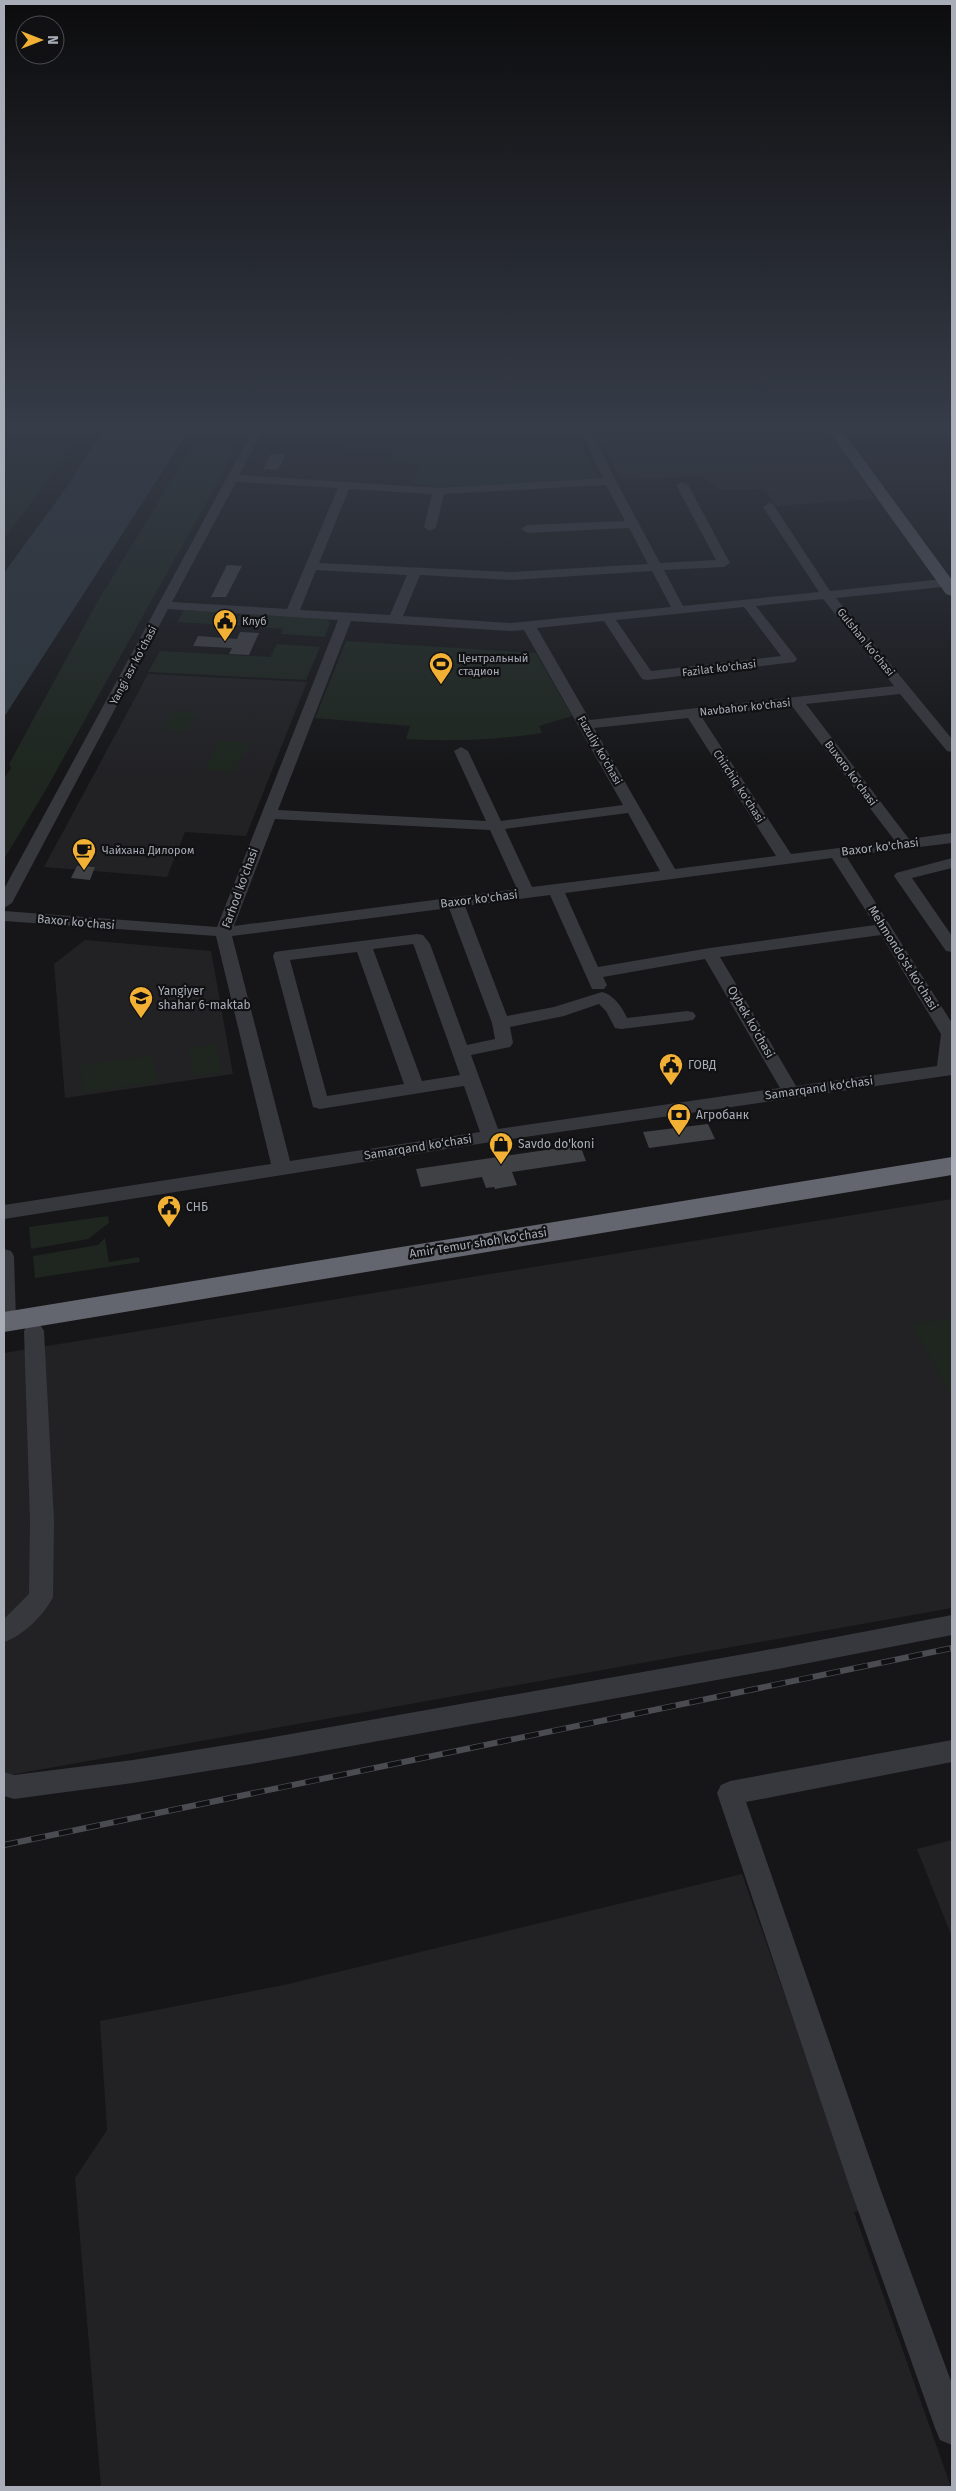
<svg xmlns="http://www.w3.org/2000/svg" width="956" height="2491" viewBox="0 0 956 2491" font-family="'Fira Sans',sans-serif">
	<rect width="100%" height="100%" fill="#161618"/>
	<g fill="#222225">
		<polygon points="611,426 825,426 875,499 776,506 765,489 719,490 700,476 621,480 593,427"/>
		<polygon points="148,674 307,682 246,836 185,832 167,877 44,867"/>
		<polygon points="85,940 211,951 233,1074 65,1098 54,964"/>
		<polygon points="952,1199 952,1608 4,1776 4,1353"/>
		<polygon points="952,1840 952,1937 917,1849"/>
		<polygon points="742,1874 861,2211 854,2212 951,2487 101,2487 75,2178 107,2130 100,2021 284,1985"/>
	</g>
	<g fill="#1e261f">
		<polygon points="4,426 88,426 4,539"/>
		<polygon points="205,426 249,426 44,793 4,859 4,779 11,768 9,764 99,599"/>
		<polygon points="326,426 450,430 450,438 485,441 579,437 597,478 452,487 412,484 420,465 389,462 396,454 318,445"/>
		<polygon points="184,610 231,613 225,625 177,622"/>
		<polygon points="240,614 326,619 330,623 325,637 281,634 283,629 234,625"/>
		<path d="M346,641L536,653L572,716L539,726L542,733C496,740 452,742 406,739L410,726L315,718Z"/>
		<polygon points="277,644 320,647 306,680 148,672 160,651 270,657"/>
		<polygon points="172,711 196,712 186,732 162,730"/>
		<polygon points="219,740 249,743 235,772 205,770"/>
		<polygon points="216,1044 222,1072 194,1076 189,1048"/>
		<polygon points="153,1055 157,1082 83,1093 80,1065"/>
		<polygon points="108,1216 109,1223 88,1239 31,1249 29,1227"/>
		<polygon points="105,1238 109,1262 139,1257 140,1262 35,1278 33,1256 98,1245"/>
		<polygon points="952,1318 952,1398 912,1324"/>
	</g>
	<polygon fill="#2c353c" points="106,426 192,426 4,717 4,573 66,488"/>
	<g fill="#404145">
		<polygon points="271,454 286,454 278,470 263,469"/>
		<polygon points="227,565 242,566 226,597 211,597"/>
		<polygon points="240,632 259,633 249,655 229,654 232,648 193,646 198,636 237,639"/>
		<polygon points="77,866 95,867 90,880 71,878"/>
		<polygon points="708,1124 715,1139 649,1148 643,1132"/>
		<polygon points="580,1145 586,1161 512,1172 517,1185 495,1189 494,1187 486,1188 482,1177 421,1187 416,1169"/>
	</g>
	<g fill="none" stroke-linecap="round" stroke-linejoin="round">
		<g fill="#37383d" fill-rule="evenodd">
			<path d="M255,426H265L239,475L439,488L603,478L579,426H589L616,481L660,563L716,560L676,485L682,482L688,485L730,563L724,567L664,570L683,606L819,592L763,507L769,503L773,504L830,591L952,578V586L836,598L952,739V752L947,751L900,694L806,704L909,839L952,833V843L846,856L952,1023V1075L491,1142L4,1219V1205L271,1164L216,936L4,921V911L217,927L338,620L168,609L12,903L4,908V889ZM236,482L338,488L287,609L172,602ZM606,485L625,521L527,525L521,529L527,533L629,528L648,564L512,572L319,563L349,489L432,494L424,527L430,531L436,527L444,494ZM316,570L407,575L390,615L300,610ZM652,571L671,607L511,623L403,616L420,575L512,580ZM823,599L894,686L590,720L537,628L604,621L642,679L647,680L795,662L797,659L795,656L756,606ZM744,607L781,656L651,671L616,620ZM351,621L511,631L524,630L623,805L501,821L468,751L461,747L454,751L486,821L278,810ZM792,706L895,841L791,854L701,716ZM688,718L776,856L675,869L594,728ZM628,813L660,871L532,887L505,829ZM275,819L490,830L517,889L234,926ZM832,858L875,925L710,948L598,967L565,893ZM550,895L592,989H604L607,985L603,977L705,959L780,1088L498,1129L471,1055L510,1047L513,1043L510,1027L564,1016L599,1004L606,1011L615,1028L621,1029L687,1021L693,1020L696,1016L693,1012L687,1011L627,1018C622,1007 614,995 602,992L554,1007L507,1016L465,906ZM449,908L492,1023L495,1039L467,1045L430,944L423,935L417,934L281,951L275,952L273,956L313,1107L320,1109L464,1086L480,1132L290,1161L232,936ZM881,935L941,1034L937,1066L796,1086L720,957ZM413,944L414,946L460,1075L422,1081L373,949ZM357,952L404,1084L327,1096L290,960Z"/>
			<polygon points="421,426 554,426 549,429 505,431 426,429"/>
			<polygon points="952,858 952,868 912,878 952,936 952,952 946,951 894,876 896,873"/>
			<polygon points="4,1249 11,1251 14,1256 16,1321 13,1326 4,1328"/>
			<path d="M34,1323L41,1326L44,1331L54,1521L53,1597C44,1615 23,1636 4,1642V1619L29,1594L30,1521L24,1331L27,1326Z"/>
			<polygon points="952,1615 952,1635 778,1669 251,1764 133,1783 14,1799 4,1796 4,1772 14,1775 133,1760 251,1741 778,1648"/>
			<polygon points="952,1740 952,1762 746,1802 880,2188 952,2384 952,2445 940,2440 935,2428 850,2188 717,1793 721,1785 730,1781"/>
		</g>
		<polygon fill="#53555c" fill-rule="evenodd" points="825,426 839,426 952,580 952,596 946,594"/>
		<polygon fill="#63666e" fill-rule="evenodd" points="952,1157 952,1175 4,1332 4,1312"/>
		<g stroke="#4a4c52" stroke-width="6">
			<polyline id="rail" points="4,1845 952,1648"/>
		</g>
		<use href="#rail" stroke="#111113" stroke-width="4.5" stroke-dasharray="14" stroke-linecap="butt"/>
	</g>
	<linearGradient id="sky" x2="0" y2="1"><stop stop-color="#0c0c0d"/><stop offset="0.55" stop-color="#363c48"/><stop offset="1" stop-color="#363c48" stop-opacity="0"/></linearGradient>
	<rect width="956" height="775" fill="url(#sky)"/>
	<defs>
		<g id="civic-pin" transform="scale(1.25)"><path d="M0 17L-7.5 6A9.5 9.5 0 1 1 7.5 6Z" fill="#f2b134" stroke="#111113"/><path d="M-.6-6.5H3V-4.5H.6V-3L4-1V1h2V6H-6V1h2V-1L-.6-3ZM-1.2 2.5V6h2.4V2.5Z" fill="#111"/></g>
		<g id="stadium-pin" transform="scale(1.25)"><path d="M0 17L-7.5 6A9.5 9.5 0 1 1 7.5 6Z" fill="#f2b134" stroke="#111113"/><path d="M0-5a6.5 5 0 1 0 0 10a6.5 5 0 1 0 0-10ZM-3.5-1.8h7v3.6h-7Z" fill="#111"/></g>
		<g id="cafe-pin" transform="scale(1.25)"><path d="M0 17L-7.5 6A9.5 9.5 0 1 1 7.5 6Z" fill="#f2b134" stroke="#111113"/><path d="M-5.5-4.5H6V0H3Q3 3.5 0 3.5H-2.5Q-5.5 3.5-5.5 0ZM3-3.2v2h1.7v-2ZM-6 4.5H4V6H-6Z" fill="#111"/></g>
		<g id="school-pin" transform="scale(1.25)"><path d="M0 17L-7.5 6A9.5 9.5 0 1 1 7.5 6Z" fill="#f2b134" stroke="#111113"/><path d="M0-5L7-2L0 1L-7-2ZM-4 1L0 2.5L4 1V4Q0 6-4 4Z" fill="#111"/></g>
		<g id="bank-pin" transform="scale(1.25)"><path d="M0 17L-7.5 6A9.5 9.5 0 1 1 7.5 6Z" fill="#f2b134" stroke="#111113"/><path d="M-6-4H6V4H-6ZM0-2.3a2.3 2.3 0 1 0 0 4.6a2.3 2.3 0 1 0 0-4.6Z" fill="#111"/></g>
		<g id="shop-pin" transform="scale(1.25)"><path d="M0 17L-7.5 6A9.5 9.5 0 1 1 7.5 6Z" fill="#f2b134" stroke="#111113"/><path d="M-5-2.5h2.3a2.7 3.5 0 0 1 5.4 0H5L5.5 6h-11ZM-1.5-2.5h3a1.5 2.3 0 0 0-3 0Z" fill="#111"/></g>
	</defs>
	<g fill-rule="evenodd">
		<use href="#civic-pin" x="225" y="621"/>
		<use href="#stadium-pin" x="441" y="664"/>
		<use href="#cafe-pin" x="84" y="850"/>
		<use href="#school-pin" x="141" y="998"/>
		<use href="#civic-pin" x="671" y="1065"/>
		<use href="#bank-pin" x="679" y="1115"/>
		<use href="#shop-pin" x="501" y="1144"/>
		<use href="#civic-pin" x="169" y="1207"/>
	</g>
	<g text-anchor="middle" stroke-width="4.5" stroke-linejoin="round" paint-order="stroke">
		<g font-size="11" fill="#a8adb8" stroke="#111113" text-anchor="start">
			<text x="242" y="625">Клуб</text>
			<text x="458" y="662">Центральный<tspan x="458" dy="13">стадион</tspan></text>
			<text x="102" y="854">Чайхана Дилором</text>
		</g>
		<g font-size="11" fill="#a8adb8" stroke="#111113">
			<text transform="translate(866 642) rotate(51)" y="4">Gulshan ko'chasi</text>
			<text transform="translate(133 665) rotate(-62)" y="4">Yangi asr ko'chasi</text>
			<text transform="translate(719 668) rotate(-7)" y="4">Fazilat ko'chasi</text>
			<text transform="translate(745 707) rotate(-6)" y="4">Navbahor ko'chasi</text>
			<text transform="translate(600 750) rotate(60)" y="4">Fuzuliy ko'chasi</text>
			<text transform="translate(851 773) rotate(53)" y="4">Buxoro ko'chasi</text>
			<text transform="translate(739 786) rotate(57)" y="4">Chirchiq ko'chasi</text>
		</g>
		<g font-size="12" fill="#a8adb8" stroke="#111113">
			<text transform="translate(880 847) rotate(-7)" y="4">Baxor ko'chasi</text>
			<text transform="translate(240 888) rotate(-70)" y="4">Farhod ko'chasi</text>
			<text transform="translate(479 899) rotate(-7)" y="4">Baxor ko'chasi</text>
			<text transform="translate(76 922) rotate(5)" y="4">Baxor ko'chasi</text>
			<text transform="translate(903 958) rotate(58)" y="4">Mehmondo'st ko'chasi</text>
			<text transform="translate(751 1022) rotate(60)" y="4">Oybek ko'chasi</text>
			<text transform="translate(819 1088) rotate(-8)" y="4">Samarqand ko‘chasi</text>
			<text transform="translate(418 1147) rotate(-9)" y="4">Samarqand ko‘chasi</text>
			<text transform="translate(478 1243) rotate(-9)" y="4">Amir Temur shoh ko'chasi</text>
		</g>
		<g font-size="12" fill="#a8adb8" stroke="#111113" text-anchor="start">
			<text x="158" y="995">Yangiyer<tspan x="158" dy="14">shahar 6-maktab</tspan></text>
			<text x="688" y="1069">ГОВД</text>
			<text x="696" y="1119">Агробанк</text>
			<text x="518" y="1148">Savdo do'koni</text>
			<text x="186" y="1211">СНБ</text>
		</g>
	</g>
	<rect width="956" height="2491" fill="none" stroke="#a8adb8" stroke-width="10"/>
	<g transform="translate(40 40) rotate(90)"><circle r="24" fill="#111113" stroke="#4d4f55"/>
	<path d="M0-4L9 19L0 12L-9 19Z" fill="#f2b134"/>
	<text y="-8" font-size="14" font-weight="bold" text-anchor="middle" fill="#a8adb8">N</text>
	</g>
</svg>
